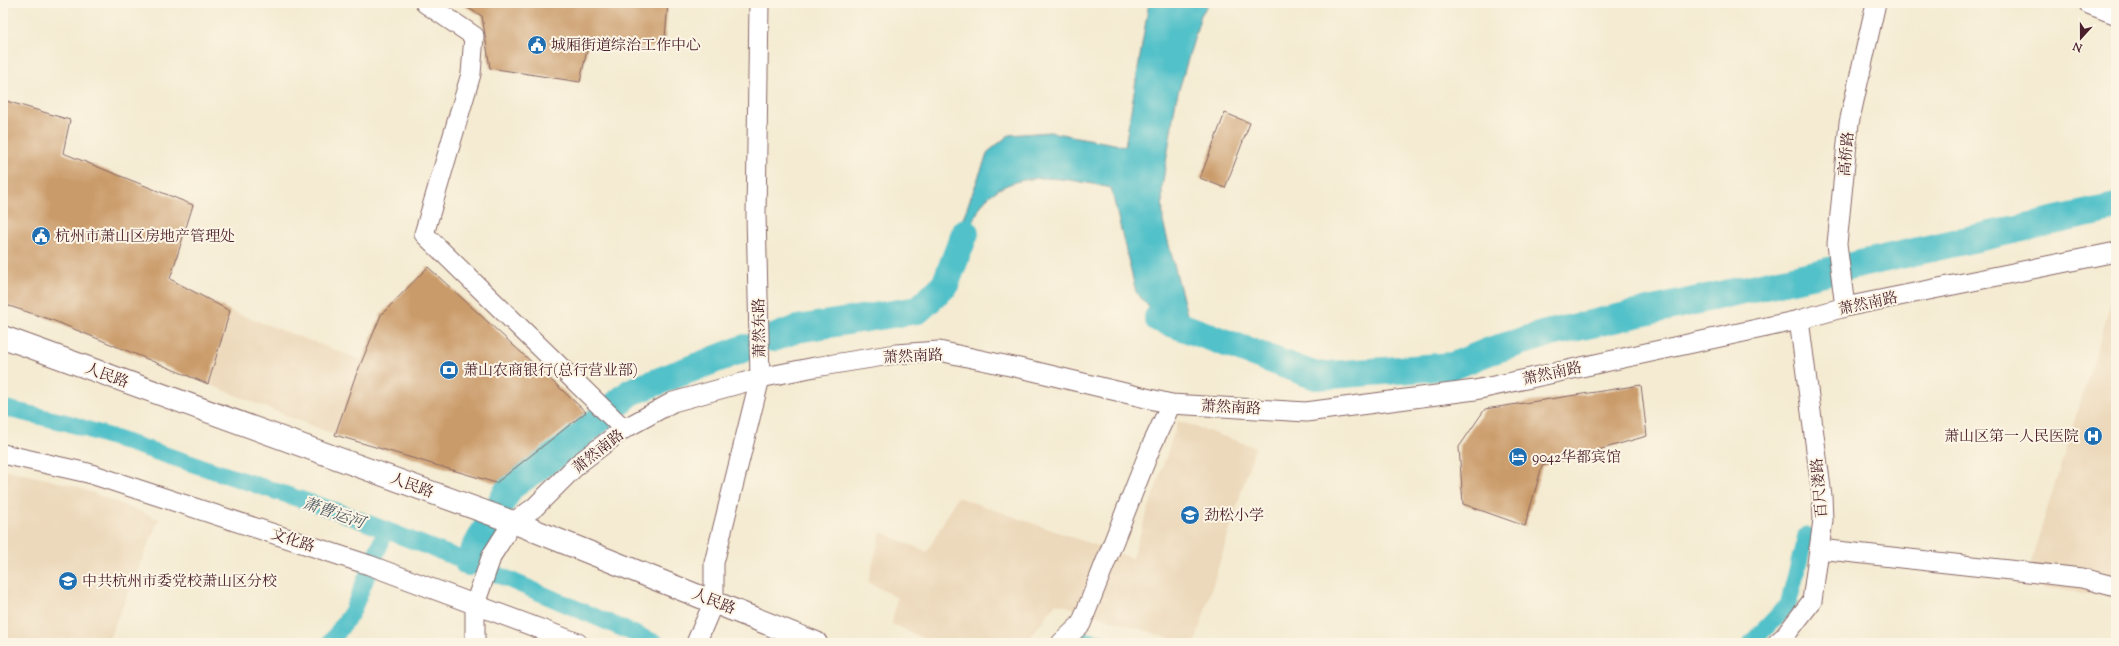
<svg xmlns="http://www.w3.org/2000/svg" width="2119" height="646" viewBox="0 0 2119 646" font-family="'Sorts Mill Goudy','Noto Serif SC',serif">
	<rect width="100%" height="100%" fill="#fcf5e5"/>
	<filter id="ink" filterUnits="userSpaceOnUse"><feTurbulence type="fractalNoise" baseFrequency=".025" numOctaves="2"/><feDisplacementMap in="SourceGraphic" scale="8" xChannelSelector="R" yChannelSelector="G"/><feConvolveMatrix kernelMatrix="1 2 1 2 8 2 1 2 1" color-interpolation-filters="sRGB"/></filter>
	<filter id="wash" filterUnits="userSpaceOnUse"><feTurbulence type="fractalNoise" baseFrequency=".012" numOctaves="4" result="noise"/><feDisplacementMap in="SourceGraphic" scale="16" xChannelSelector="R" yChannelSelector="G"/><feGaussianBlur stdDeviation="0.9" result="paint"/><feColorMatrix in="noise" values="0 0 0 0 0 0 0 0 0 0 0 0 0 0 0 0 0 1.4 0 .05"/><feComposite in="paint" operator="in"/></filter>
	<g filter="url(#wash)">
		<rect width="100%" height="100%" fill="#f4ebd2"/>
		<g fill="#ecd8ba">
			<polygon points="2116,287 2116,598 2024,584"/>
			<polygon points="230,311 362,360 335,435 208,384"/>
			<polygon points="1178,421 1255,447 1195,643 1185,643 1056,603 1026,643 934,643 892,624 897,598 868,582 881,532 927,552 957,497 1132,558"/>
			<polygon points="3,469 75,486 159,519 107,643 3,643"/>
		</g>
		<path fill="#53c1c9" stroke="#4e707a" d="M1149,3H1209L1201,15L1176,100L1162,187L1163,222L1191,330L1158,318L1136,292L1111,188C1071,179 1017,167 985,200C978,208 973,223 969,233L957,234L988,152L1009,135L1050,132L1125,146Z"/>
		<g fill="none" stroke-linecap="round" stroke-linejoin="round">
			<g stroke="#53c1c9" stroke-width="17">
				<polyline points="3,408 68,423 339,512 468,562 656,643"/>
				<polyline points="330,643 352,612 386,530"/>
				<polyline points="1077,643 1079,640 1102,643"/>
				<polyline points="1751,643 1788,605 1806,535"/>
			</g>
			<g stroke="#53c1c9" stroke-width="28">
				<polyline points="1158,318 1316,376 1453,366 1490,351 1546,334 2116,207"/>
				<polyline points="773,338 797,329 918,310 945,285 965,233"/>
				<polyline points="501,503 510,487 566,448 631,392 745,348"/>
				<polyline points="468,562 487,527"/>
			</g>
		</g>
		<g id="blocks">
			<g fill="#ca9b6b">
				<polygon points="459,3 668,3 664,49 589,41 580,82 490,68 482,16"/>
				<polygon points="3,100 70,120 63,153 193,205 170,279 230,311 208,384 52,320 3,304"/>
				<polygon points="1225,113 1250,123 1225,188 1200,178"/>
				<polygon points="428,267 586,412 496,483 335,435 354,380 381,315"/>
				<polygon points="1641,385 1647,436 1542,466 1525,526 1463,504 1459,447 1485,409"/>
			</g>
		</g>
	</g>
	<g filter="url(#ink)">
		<use href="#blocks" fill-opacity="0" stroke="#866665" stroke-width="1"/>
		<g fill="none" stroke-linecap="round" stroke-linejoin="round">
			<g stroke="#866665" stroke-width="21">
				<g id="minor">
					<polyline points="425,3 474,36 471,74 424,234 624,429"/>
					<polyline points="1845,307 1837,244 1849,123 1876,3"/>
					<polyline points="3,454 88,473 369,565 578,643"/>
					<polyline points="1819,549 2082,578 2116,587"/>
					<polyline points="475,643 475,604 492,555 513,522 534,508 578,464 624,429 673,402 760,378 815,367 896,354 939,351 1033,371 1171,404 1306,412 1475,390 1799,320 1845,307 2116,252"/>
					<polyline points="696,643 714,601 714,563 760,378 756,215 759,3"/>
					<polyline points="1061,643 1081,624 1151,447 1171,404"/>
					<polyline points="1777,643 1784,637 1812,601 1823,520 1822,496 1799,320"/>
				</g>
			</g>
			<g stroke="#866665" stroke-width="24">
				<g id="major">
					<polyline points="2090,3 2116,13"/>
					<polyline points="3,337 513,522 816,643"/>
				</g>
			</g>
			<use href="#minor" stroke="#fff" stroke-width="19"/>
			<use href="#major" stroke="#fff" stroke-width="22"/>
		</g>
	</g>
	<defs>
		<g id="civic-disc" transform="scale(1)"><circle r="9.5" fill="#1f6fb2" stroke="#fcf5e5"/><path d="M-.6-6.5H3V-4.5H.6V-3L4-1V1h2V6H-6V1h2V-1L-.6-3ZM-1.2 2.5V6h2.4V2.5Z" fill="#fff"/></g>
		<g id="bank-disc" transform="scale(1)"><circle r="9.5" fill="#1f6fb2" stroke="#fcf5e5"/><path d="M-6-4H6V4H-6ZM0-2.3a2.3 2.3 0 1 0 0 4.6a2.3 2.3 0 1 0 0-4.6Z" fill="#fff"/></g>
		<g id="hospital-disc" transform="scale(1)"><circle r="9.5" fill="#1f6fb2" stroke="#fcf5e5"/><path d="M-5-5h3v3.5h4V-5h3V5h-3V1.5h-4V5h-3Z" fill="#fff"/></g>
		<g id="hotel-disc" transform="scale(1)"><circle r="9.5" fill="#1f6fb2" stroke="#fcf5e5"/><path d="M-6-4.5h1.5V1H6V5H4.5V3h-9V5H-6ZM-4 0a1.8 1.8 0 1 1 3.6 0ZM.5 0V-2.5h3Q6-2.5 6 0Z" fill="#fff"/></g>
		<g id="school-disc" transform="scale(1)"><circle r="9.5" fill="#1f6fb2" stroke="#fcf5e5"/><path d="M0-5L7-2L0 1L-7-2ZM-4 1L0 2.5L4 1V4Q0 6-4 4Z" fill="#fff"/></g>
	</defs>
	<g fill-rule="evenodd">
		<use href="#civic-disc" x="537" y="45"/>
		<use href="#civic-disc" x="41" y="236"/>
		<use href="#bank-disc" x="449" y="370"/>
		<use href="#hospital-disc" x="2093" y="436"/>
		<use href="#hotel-disc" x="1518" y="457"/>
		<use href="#school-disc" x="1190" y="515"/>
		<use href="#school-disc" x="68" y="581"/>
	</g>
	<g text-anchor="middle" stroke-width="4" stroke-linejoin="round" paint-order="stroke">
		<g font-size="15" fill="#4a1f2b" stroke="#fcf5e5" text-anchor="start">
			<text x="551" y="50">城厢街道综治工作中心</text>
			<text x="55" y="241">杭州市萧山区房地产管理处</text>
			<text x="463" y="375">萧山农商银行(总行营业部)</text>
			<text x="2079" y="441" text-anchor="end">萧山区第一人民医院</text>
			<text x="1532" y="462">9042华都宾馆</text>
			<text x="1204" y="520">劲松小学</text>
			<text x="82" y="586">中共杭州市委党校萧山区分校</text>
		</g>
		<g font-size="15" fill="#4a1f2b" stroke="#fcf5e5">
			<text transform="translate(1846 154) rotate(-85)" y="5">高桥路</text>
			<text transform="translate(1868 303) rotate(-12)" y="5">萧然南路</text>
			<text transform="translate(759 328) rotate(-91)" y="5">萧然东路</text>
			<text transform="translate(913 356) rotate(-3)" y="5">萧然南路</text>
			<text transform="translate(1552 373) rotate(-12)" y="5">萧然南路</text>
			<text transform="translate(107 375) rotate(20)" y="5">人民路</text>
			<text transform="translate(1231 407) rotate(3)" y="5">萧然南路</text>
			<text transform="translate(598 451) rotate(-38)" y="5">萧然南路</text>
			<text transform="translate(412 485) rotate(20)" y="5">人民路</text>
			<text transform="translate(1819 488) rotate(-95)" y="5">百尺溇路</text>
			<text transform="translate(293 540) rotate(18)" y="5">文化路</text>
			<text transform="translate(714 601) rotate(22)" y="5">人民路</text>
		</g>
		<g font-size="16" font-style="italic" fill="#4d5862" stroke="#fcf5e5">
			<text transform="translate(334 512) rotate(19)" y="6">萧曹运河</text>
		</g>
	</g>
	<rect width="2119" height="646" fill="none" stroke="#fcf5e5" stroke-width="16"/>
	<g transform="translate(2081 38) rotate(201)" stroke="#fcf5e5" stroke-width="3" paint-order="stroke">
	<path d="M0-3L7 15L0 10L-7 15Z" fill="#4a1f2b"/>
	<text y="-6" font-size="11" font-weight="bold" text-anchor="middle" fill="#4a1f2b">N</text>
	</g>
</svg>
